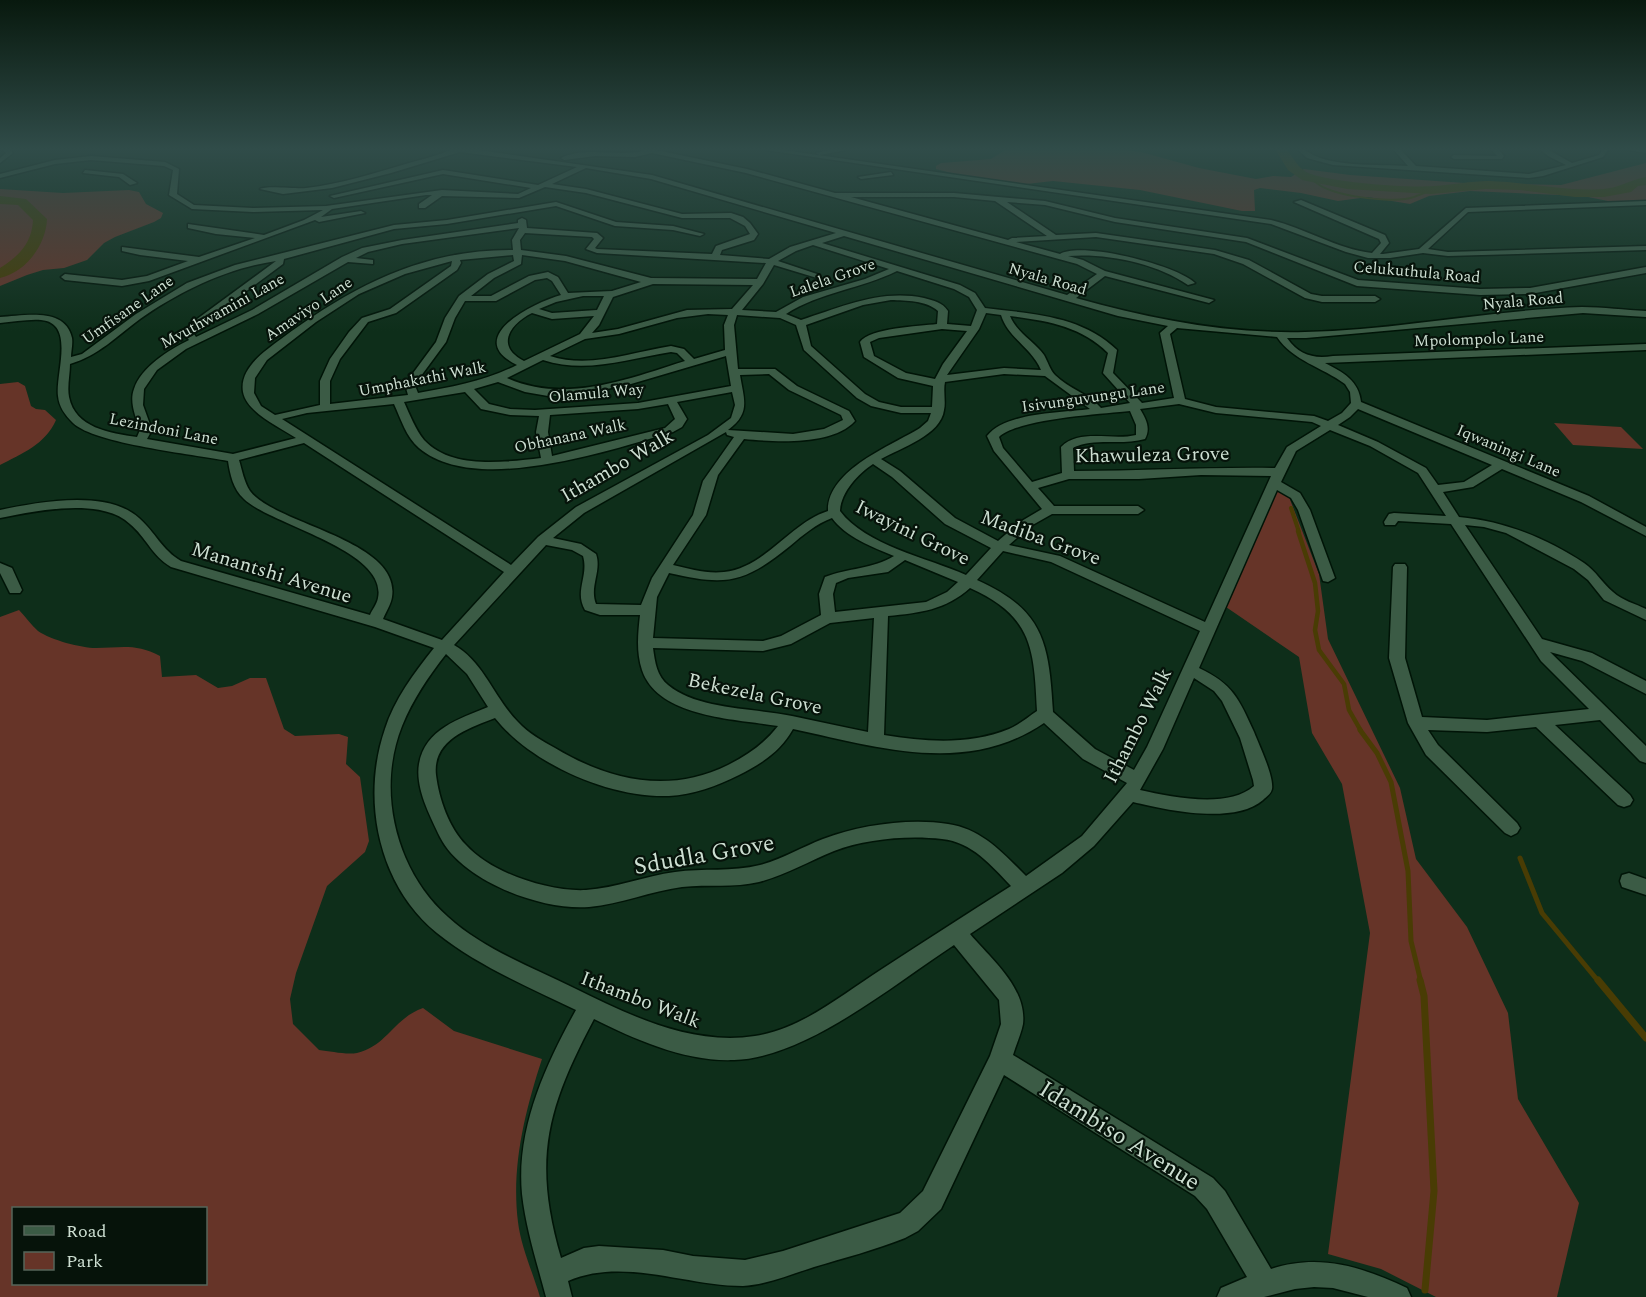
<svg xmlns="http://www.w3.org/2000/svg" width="1646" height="1297" viewBox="0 0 1646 1297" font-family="Spectral,serif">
	<rect width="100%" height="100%" fill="#0e2e1a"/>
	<g fill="#663428" fill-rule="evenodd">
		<polygon points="1007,149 1117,149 1141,152 1199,168 1256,179 1273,176 1291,177 1304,169 1350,175 1465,183 1561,185 1646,163 1646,200 1613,202 1583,196 1470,191 1429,196 1410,204 1368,197 1338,201 1301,193 1260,188 1254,190 1255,211 1242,211 1140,190 1053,181 1026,184 959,175 936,169 936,166 941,163 991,159"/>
		<polygon points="0,189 63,193 129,190 139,192 146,204 163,213 161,218 154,222 115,237 104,243 87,260 64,268 43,270 27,275 0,286"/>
		<path d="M18,382L25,386L31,406L36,409L45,410L56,420C46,444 21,454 0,465V384Z"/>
		<polygon points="1554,423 1621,427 1643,449 1573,445"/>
		<polygon points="1277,489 1289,497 1319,574 1328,639 1400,788 1416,859 1467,927 1508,1013 1518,1099 1579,1203 1557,1297 1436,1297 1381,1269 1328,1254 1370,933 1342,784 1312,733 1299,657 1226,607"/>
		<path d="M19,610C25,616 31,625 38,631C51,640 81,648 96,648C120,648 136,643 160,656L162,677L196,675L218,688L232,686L250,678H266L284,729L295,736L339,734L348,737L346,764L360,777L369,841L365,852L327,886L296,973L290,999L293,1024L319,1050C330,1051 346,1055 357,1053C387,1046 394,1018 423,1008L454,1031L542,1059C525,1111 511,1167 518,1222C521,1247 533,1273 540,1297H0V617ZM14,1208H206V1284H14Z"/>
	</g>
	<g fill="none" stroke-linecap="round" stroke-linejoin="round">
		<path stroke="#493c04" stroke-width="2" d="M1312,178C1323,196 1385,202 1405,199C1414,198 1422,194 1431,190"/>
		<polyline stroke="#493c04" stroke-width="4" points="1291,508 1299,532"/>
		<polyline stroke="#493c04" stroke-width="4.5" points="1298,531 1315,583 1318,611 1315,630 1319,650 1344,684 1349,710 1361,731"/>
		<g stroke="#493c04" stroke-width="5">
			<polyline points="1360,730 1377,753 1391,782 1408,871 1411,941 1421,982"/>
			<polyline points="1520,858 1542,913 1599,982"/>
		</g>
		<g stroke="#493c04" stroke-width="7">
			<polyline points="1420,980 1424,996 1434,1191 1425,1290"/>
			<polyline points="1598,980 1646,1038"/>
		</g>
		<g fill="#493c04" fill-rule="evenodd">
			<path d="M1275,149H1286C1295,159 1298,170 1311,174C1338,183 1405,188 1434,186C1452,185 1470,181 1489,181C1527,182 1565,192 1603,189C1619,188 1630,180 1646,177V185L1638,186L1631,192L1604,197H1575L1520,190L1486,189L1431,194L1347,189L1302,180L1288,170Z"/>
			<path d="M0,196L26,199L47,219C46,245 26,272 0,278V268C19,256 32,243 33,220L18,205L0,204Z"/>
		</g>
		<g stroke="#001407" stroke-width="3">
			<g id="minor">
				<polygon points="2,149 9,149 13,153 0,163 0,158 6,153"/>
				<path d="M452,149H471L652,175L1067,295L1097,274L1077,264L746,173L652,153L635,157L595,156L564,160L561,158C585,146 617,157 643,151L638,149H651L747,169L835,193H954L1045,201L1115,218L1247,238L1358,280L1480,289L1530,288L1646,267V273L1530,294L1480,295L1357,286L1246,242L1115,222L1045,205L1007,202L1056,235L1096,233L1215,250L1249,260L1311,294L1322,296H1375L1380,299L1375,302H1322L1305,298L1243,264L1214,254L1096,237L1016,242L1060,254C1081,241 1177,265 1195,283L1188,285C1156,263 1107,253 1068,256L1083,260L1105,271L1214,300L1209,303L1105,276L1076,298C1150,319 1227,334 1305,332C1398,330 1490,310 1582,307C1603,307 1625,310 1646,311V317L1583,313L1306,338H1287C1299,355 1313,359 1333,356L1646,344V350L1325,363C1343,372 1359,381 1361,402L1589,496L1646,527V536L1581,502L1502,469L1473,487L1443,492L1459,517C1504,521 1546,538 1584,563C1596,571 1602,583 1613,592C1621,600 1636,604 1646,609V620L1604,600L1588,580L1574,569L1506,533L1484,527L1465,525L1542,639L1592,653L1646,681V694L1582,661L1550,652L1646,746V763L1640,761L1600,720L1555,725L1630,795L1633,800L1630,805L1624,807L1618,805L1536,727L1487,732L1428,730L1438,745L1517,823L1520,828L1517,833L1511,836L1505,833L1426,755L1408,723L1389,658L1393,567L1395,564H1405L1407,567L1405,658L1422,717L1487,720L1589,709L1541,661L1451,524L1398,521L1395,525H1385L1384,522L1389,514L1394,513L1446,516L1418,473L1370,446L1330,430L1296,451L1281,482L1300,493L1310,510L1335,578L1328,582L1323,581L1298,510L1291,498L1277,490L1199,668C1233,684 1239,699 1254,732C1259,745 1274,776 1272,789C1271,794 1266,797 1263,800C1234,825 1166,810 1133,802L1094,846L1062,873L970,934C991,959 1027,988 1023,1024C1021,1034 1016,1045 1013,1055L1213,1178L1225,1191L1271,1269C1320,1253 1362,1267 1407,1288L1411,1297H1368L1333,1288L1314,1287L1295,1289L1264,1297H1217L1221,1288L1247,1277L1207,1209L1195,1196L1004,1075L941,1209L918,1231L905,1238C875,1250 844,1258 814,1267C792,1274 766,1285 743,1286C686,1286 623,1257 568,1281L572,1297H546C537,1263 526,1229 522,1194C516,1129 545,1066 576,1010C529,987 478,966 437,933C378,885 361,799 385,729C394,700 414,673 434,648L375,627L171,567C152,556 146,537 130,524C101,497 36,511 0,518V510C39,502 107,489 139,518C155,532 162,550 181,561L370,615C372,610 377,604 378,598C388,550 271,525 244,499C233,489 230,474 228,461C193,454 95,444 73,423C65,415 59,407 58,396C55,374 76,323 41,320C28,319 13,322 0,323V317C23,316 65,306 72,338C73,344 71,352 71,357L82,354L136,314L187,283L235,265L394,225L447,220L556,202L616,222L673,226L704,234L700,236L673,230L615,226L556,206L447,224L394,229L284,259L283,264L199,326L194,334L196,337L252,310L342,257L362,248L402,240L518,223V220L522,218L526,220L527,228L597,233L603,238L595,248L597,249L712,254L716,246L750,234L745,226L730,218H682L586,193L545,187L519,198L442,196L425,208H419V204L432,195H426L332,209L321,217L361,211L365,213L319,222L315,220L149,281L122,286L65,280L61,277L65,274L122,280L147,276L188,261L140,255L122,251V247L199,257L255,238L216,234L188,228V224L264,235L304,220L323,210L253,212L192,209L169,195L173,170L164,166L91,160L55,164L0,178V174L55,160L91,156L165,162L179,169L177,194L194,205L253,208L326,206L442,190L518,194L531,188L443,174L334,198L330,196L443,170L538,185L577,167L460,152L391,173L332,188L283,194L260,189C267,185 295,189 306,188C341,184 375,173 409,163C423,159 440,155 452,149ZM586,168L651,179L836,233L790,247L769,259L720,255L722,250L754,240L758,234L750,223L743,217L731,213L682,214L586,189L552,184ZM851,197H954L995,201L1047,236L1012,238L1008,240ZM519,228L512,240L513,250C423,249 351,287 281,339C265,351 239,368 243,392C247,413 280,427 296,438L233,454L147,439L152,430L143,405L144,389L157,370L186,349L258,314L348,262L373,264V260L356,258L368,252L402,244ZM525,233L592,237L594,239L586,249L597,253L766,263L757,279L651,278L566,256L521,250L520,240ZM844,236L1118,316L1168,326L1160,333L1174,398L1142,403L1113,373L1117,350C1081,315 1032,314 985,308L975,293L960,285L822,243ZM813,245L889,269L865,279L803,297L776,312L742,310L763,284L774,265L817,278V274L778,261L796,251ZM513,255L514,261L488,274L459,296L445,318L436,342L408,380L406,388L408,395L330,404V381L340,359L368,322L396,313L457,270L461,263L460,260ZM522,255L565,261L641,282L612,291L568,293L558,277L548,272L529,276L491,296H471L494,278L521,264ZM276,261L193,322L184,334L189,340C169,350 141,367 134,389C129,402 136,418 140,430L137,437C110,433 75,428 69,397C67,387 70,374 70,364C98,356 117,336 140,319C180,291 228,268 276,261ZM452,261L451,266L390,309L362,318L349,332L330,359L320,381V405L275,415L261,406L254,393L255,378L267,360L316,322L359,294L405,274ZM897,271L954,289L969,297L977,310L971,326L947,324L948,311C942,302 934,301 924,298C880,289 842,307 801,320L786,314C820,292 861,289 897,271ZM547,278L552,281L561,295C533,303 462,338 517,365C485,381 453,387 418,393L416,388L418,380L446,342L455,318L465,301H496L535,280ZM653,284L753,285L732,309L687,310L618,329L592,333L599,325L613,297ZM583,296H604L597,310L552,313L539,309L556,302ZM891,300C906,301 926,300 938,311L937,324C919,326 870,328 860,342L864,357L898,378L933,386L932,407H901L879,402L865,394L811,346L806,325L863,305ZM532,313L552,319L594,316L580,334L524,361C496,347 508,325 532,313ZM986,313L1001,315C1008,338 1032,348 1041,370L1004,368L947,375L979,329ZM708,314L728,315L724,325L725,350L694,359L684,349L671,346C632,352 590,369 550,356L585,339L619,334L677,318ZM737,315L780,318L796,325L804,350L857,398L871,406L901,413H931L928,421L920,428C891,446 827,470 828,511C790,523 765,568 724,572C707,574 690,569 673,565L706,515L718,475L744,439C775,442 832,446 855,421L849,411L797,386L775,369H738L734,325ZM1010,316C1047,321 1081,326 1108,353L1103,373L1130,403L1101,408C1088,393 1069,389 1055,375C1050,370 1048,362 1044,355C1034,341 1017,333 1010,316ZM1177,328L1277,337C1293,361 1322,367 1345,384L1350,392L1351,403L1342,413L1328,421L1314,416L1216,407L1185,399L1170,334ZM942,329L967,331L943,364L935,379L906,373L874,356L870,342L879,338ZM671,352L677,353L685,361C628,379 565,404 507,378L543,360C586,374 627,359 671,352ZM726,356L731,386L638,403L535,410L510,409L489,404L474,389L498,382L525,392L548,396H573L631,384ZM769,374L789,390L841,415L843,420L824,429L793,434L728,430C751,413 744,400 740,375ZM1004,374L1045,376L1090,409C1061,413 1006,412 987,436L994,451L1042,509L1020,522L998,541L955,518L900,471L881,459C901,448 941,435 944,410C946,402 943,391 945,382ZM465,392L481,409L510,415L539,416L536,432L541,458C505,462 452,470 424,440C415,429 410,415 404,402ZM732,392L735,405L731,418L708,435L576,507L538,537L511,565L282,419L307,413L394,404C401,419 406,437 419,448C475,496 610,450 673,432L682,427L687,419L677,402ZM668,404L675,419L665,428L552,456L548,432L550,415L638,409ZM1179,404L1216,413L1312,422L1321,426L1287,447L1275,468C1208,467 1141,471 1074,471L1073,448C1093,437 1122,446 1145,439C1151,428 1146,419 1140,409ZM1358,409L1492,465L1464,482L1438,485L1426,468L1378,442L1338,425L1350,417ZM1130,411L1136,425V435C1112,441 1080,428 1061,447L1062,473L1032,482L1003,448L999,437C1017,419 1101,414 1130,411ZM726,432L727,435L734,437L703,481L693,515L652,578L641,605L596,604C589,587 602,571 596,554L581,544L553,538L584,513ZM304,443L504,572L442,640L383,619C386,612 391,604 392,597C401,540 276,525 250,491C244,482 242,470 239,460ZM873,464L892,477L945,524L991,548L966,575C928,558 865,545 840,511C841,492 858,474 873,464ZM1201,475L1271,476L1205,622L1060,556L1009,545L1029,527L1052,514H1138L1144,510L1138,506H1054L1038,488L1069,479H1139ZM832,518C846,537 872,547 894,556C873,569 848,568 825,577L819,594L821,615L781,636L763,641L653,638L657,597L669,573C726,586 743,584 790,546C803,535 816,524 832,518ZM546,545L572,550L583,556C589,576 574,591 585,610L600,615H640C638,633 636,652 642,670C658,718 737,719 778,726C765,743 748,755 728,765C669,794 610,781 555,748C542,741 528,733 518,722C494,698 484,662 454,645ZM1003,551L1051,562L1200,631L1147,747L1134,770L1095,749L1053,712C1049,643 1044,610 977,580ZM905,560L958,582L947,592L926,602L835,612L833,594L836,583L848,578L888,572ZM970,588C1032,616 1034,647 1037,711C1028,717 1019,725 1009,729C970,745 926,742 884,735L888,616C920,613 945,610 970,588ZM874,618L868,732C842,727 817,721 792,716C755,708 698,710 668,685C657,676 655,663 653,648L763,651L791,644L830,623ZM446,654L467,674L488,707C459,719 425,729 419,764C415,788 430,816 440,837C462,881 542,911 589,907C621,904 651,891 682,887C708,884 734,888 759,882C786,875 809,861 834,851C865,839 908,835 942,839C972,842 991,865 1011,886C968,913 925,941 882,969C843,994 802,1029 755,1036C691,1046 629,1015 574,988C532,967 483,949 448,917C396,871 376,791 402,726C413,699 428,677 446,654ZM1194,678L1214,691L1222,701L1240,738L1253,780L1254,786C1228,809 1172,797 1140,790L1163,749ZM495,718C532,764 609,798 669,796C693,795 717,786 739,775C761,764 781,751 793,729C878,747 966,776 1044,723L1083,759L1127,783L1082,836L1026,876C1003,853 982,829 948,824C909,818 860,825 823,839C802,847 783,859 760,865C732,872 703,868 675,872C645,876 616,888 586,890C549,892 491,873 466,845C449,828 439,799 436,775C432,740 469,728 495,718ZM954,945L999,1000L1001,1024L990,1056L923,1191L900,1213L783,1251L745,1260L693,1256L663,1250L599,1246L584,1248L561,1258C532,1159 547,1108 594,1019C636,1040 686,1062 734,1060C806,1058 894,984 954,945Z"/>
				<path d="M758,149H776L1271,220C1305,228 1337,249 1372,253L1381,243L1379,239L1294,202L1301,200L1385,235L1389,243L1380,254H1383L1419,249L1466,208L1646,201V205L1468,212L1428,249L1448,252L1646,246V250L1448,256L1423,253L1390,258H1368L1346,252L1271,224Z"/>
				<polygon points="833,149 852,149 819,155 816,153"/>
				<path d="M1297,149H1304C1325,168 1380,164 1408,166L1393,149H1400L1416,166L1529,174L1566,165L1548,156L1540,149H1547L1572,163L1599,155L1603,149H1609L1603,157L1543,176L1529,178L1333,165L1307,158Z"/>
				<polygon points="1491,149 1498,149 1504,156 1502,159 1454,159 1451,157 1454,155 1497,156"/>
				<polygon points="1623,149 1646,149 1646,153"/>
				<polygon points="85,170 123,174 137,183 130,185 119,177 83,173"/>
				<polygon points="891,172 893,175 861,179 858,177"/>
				<polygon points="0,563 12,568 22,590 20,593 10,593 0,573"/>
				<polygon points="1629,873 1646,879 1646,895 1622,887 1620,881 1622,875"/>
			</g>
		</g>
		<use href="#minor" fill="#3b5b45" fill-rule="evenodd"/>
	</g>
	<linearGradient id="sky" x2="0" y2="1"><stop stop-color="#08190e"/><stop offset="0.45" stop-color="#304c49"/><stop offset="1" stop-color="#304c49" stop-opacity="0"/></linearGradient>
	<rect width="1646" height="331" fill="url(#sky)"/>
	<g text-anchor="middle" stroke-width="4.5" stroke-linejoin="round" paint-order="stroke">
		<g font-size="16" fill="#cddfd2" stroke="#06130a">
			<text transform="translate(1417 271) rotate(5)" y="6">Celukuthula Road</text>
			<text transform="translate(832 277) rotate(-19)" y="6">Lalela Grove</text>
			<text transform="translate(1048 278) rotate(16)" y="6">Nyala Road</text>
			<text transform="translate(1523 300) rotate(-5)" y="6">Nyala Road</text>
			<text transform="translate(308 308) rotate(-34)" y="6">Amaviyo Lane</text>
			<text transform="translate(127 309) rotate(-35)" y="6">Umfisane Lane</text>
			<text transform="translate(222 310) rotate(-29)" y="6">Mvuthwamini Lane</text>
			<text transform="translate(1479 338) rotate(-2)" y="6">Mpolompolo Lane</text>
			<text transform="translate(422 378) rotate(-11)" y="6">Umphakathi Walk</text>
			<text transform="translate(596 392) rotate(-5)" y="6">Olamula Way</text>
			<text transform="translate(1093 396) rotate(-8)" y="6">Isivunguvungu Lane</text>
			<text transform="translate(164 428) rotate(11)" y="6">Lezindoni Lane</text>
			<text transform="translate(570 435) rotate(-12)" y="6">Obhanana Walk</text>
			<text transform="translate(1509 450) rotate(23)" y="6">Iqwaningi Lane</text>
		</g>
		<g font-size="20" fill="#cddfd2" stroke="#06130a">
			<text transform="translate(1152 454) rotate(-1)" y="7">Khawuleza Grove</text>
			<text transform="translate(617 465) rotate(-30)" y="7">Ithambo Walk</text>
			<text transform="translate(913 532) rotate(26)" y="7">Iwayini Grove</text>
			<text transform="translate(1041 537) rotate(20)" y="7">Madiba Grove</text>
			<text transform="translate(272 572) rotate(17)" y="7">Manantshi Avenue</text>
			<text transform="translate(755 693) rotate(12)" y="7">Bekezela Grove</text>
			<text transform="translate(1137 725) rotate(-63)" y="7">Ithambo Walk</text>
			<text transform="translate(641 999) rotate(21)" y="7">Ithambo Walk</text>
		</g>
		<g font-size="24" fill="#cddfd2" stroke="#06130a">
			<text transform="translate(704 854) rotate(-10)" y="8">Sdudla Grove</text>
			<text transform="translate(1120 1135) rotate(32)" y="8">Idambiso Avenue</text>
		</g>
	</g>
	<rect x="12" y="1207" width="195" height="78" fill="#06130a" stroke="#56655a" stroke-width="1.5"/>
	<rect x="24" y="1226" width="30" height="9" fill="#3b5b45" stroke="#56655a" stroke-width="1.5"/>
	<text x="66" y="1237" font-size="18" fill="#cddfd2">Road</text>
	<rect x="24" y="1252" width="30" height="18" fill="#663428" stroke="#56655a" stroke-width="1.5"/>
	<text x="66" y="1267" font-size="18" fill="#cddfd2">Park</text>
</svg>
